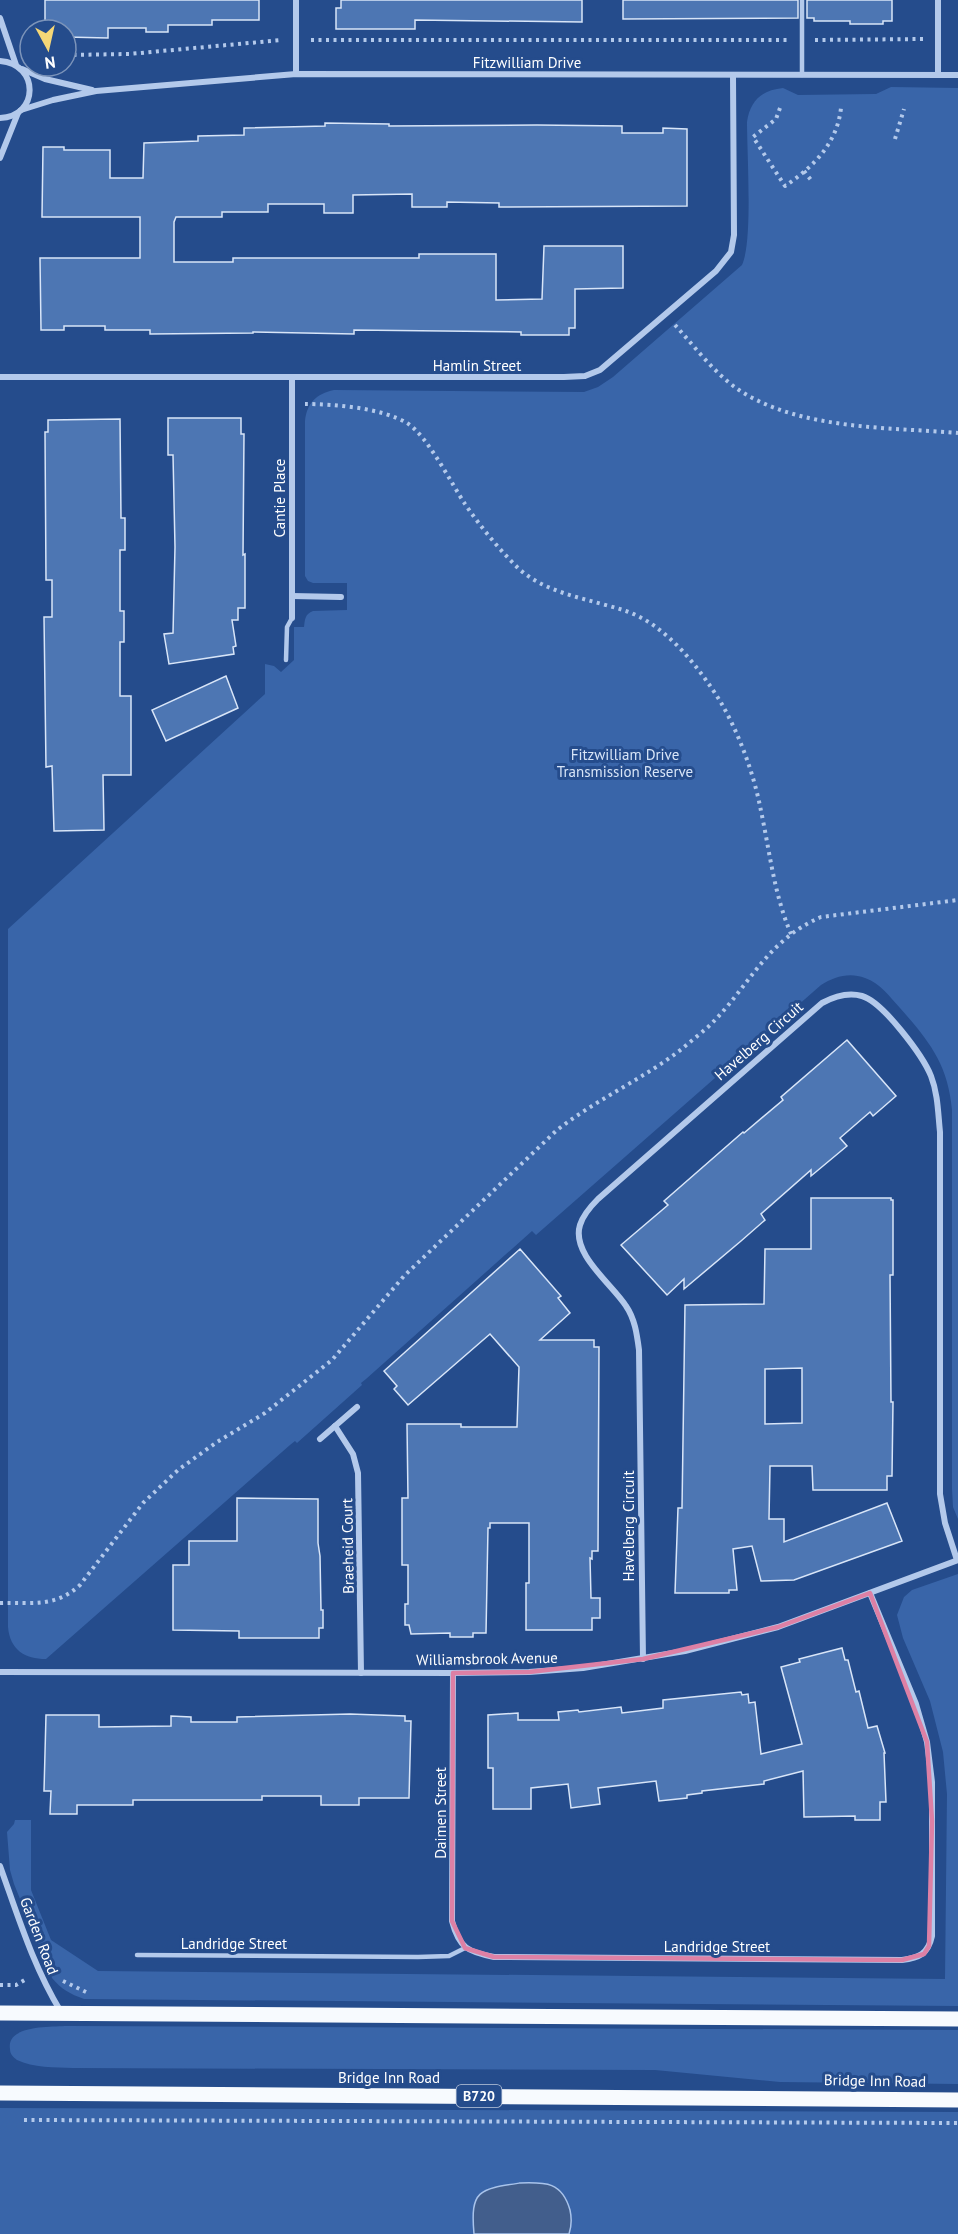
<svg xmlns="http://www.w3.org/2000/svg" width="958" height="2234" viewBox="0 0 958 2234" font-family="'PT Sans',sans-serif">
	<rect width="100%" height="100%" fill="#254c8c"/>
	<g fill="#3965a9">
		<path d="M891,87L958,88V1519L953,1507L952,1489V1110C948,1064 929,1041 900,1008C890,997 880,983 865,978C849,972 834,977 821,985L536,1235L532,1231L366,1379L361,1383L362,1385L297,1443L295,1441L290,1445L46,1659C25,1659 10,1650 8,1627V929L265,694V664L274,666L281,672L294,660V627H304C305,619 305,614 313,611L347,610V583H313L308,581L305,576V421C307,403 316,394 334,390L584,392L598,387L613,377L742,265C753,241 747,153 747,122C750,101 762,90 783,88L798,95L876,94Z"/>
		<path d="M958,1574V2006L84,1999C70,1994 61,1989 52,1978L14,1884L10,1870L7,1832L14,1824L15,1820H31V1890L51,1940L98,1971L945,1979L947,1794L943,1752L930,1701L903,1638L897,1615L904,1597L912,1590Z"/>
		<path d="M67,2026L958,2030V2084L780,2082L655,2070L73,2068C55,2067 33,2068 17,2060C13,2057 10,2054 10,2049C6,2025 51,2027 67,2026Z"/>
		<polygon points="0,2108 958,2112 958,2234 0,2234"/>
	</g>
	<path fill="#425e8c" stroke="#a8c3eb" stroke-width="1.5" d="M520,2183C546,2182 562,2182 570,2210C572,2219 572,2225 569,2234H474C470,2190 479,2189 520,2183Z"/>
	<g fill="#4d76b3" stroke="#d8e5f8" stroke-width="1.5" fill-rule="evenodd">
		<polygon points="45,0 259,0 259,20 212,20 212,25 168,25 168,32 146,32 146,28 108,28 108,38 66,37 66,30 45,30"/>
		<polygon points="341,0 582,0 582,22 415,20 415,29 336,29 336,8 341,8"/>
		<polygon points="623,0 798,0 798,18 623,19"/>
		<polygon points="807,0 892,0 892,21 883,21 883,24 850,24 850,21 814,21 814,18 807,18"/>
		<polygon points="325,123 389,124 389,126 537,125 622,126 622,133 663,133 663,128 687,129 687,206 499,207 499,203 447,202 447,207 412,207 412,194 353,195 353,213 324,213 324,204 268,204 268,212 222,212 222,217 176,217 174,222 174,262 233,262 233,258 419,258 419,254 496,254 496,300 542,299 544,246 623,246 623,288 575,289 575,328 569,328 569,335 521,335 521,332 354,330 354,334 253,332 253,333 150,334 150,330 105,330 105,326 64,326 64,330 41,330 40,258 140,258 140,217 42,217 43,147 64,147 64,150 110,150 110,178 143,178 144,143 198,141 198,136 244,135 244,128 325,126"/>
		<polygon points="168,418 241,418 241,434 244,434 243,555 245,554 245,608 238,608 238,620 232,620 236,646 233,647 234,654 169,664 164,634 173,633 175,547 173,455 168,455"/>
		<polygon points="120,419 121,518 125,518 125,550 120,550 120,611 124,611 124,642 120,642 120,696 131,696 131,775 103,775 104,830 54,831 52,766 46,767 44,617 52,617 52,580 46,580 45,432 48,432 48,420"/>
		<polygon points="226,676 238,708 166,741 152,710"/>
		<polygon points="847,1040 896,1096 873,1116 870,1112 840,1138 847,1146 811,1176 811,1170 761,1214 765,1220 741,1241 684,1289 684,1279 667,1295 621,1245 668,1205 664,1201 743,1132 744,1133 783,1100 781,1097"/>
		<path d="M811,1198H891V1200H893V1275H890L891,1402H893L892,1476H887V1490H813L812,1466H770L769,1519H784V1542L887,1503L902,1541L794,1580L761,1581L752,1546L733,1549L737,1590H729V1593H675L678,1508H682L685,1305L764,1304L765,1249H811ZM802,1368V1423L765,1424V1369Z"/>
		<polygon points="520,1249 561,1296 558,1298 570,1313 540,1340 594,1340 594,1347 599,1347 598,1551 592,1551 592,1559 590,1558 591,1598 600,1598 600,1618 592,1618 592,1630 526,1630 526,1583 529,1583 529,1523 490,1523 490,1528 488,1528 486,1633 473,1633 473,1637 450,1637 450,1633 411,1634 409,1625 405,1625 405,1604 408,1604 408,1565 402,1565 402,1498 408,1498 407,1424 461,1424 461,1427 517,1427 519,1367 490,1334 408,1405 394,1389 397,1386 384,1371"/>
		<polygon points="237,1498 318,1499 318,1543 320,1556 321,1610 323,1610 323,1628 319,1628 319,1638 239,1638 239,1631 173,1630 173,1565 189,1565 189,1541 237,1541"/>
		<polygon points="842,1648 845,1660 848,1660 856,1692 859,1691 868,1728 877,1726 885,1753 884,1753 886,1802 880,1802 880,1820 855,1820 855,1816 804,1817 803,1771 764,1781 764,1784 702,1791 702,1793 687,1795 687,1798 659,1801 656,1781 598,1788 600,1804 571,1808 568,1784 531,1788 531,1809 493,1809 493,1768 488,1768 488,1715 518,1713 518,1720 559,1720 558,1712 578,1710 579,1712 621,1707 622,1713 663,1708 663,1700 741,1692 742,1695 748,1694 749,1703 755,1702 761,1754 802,1744 781,1667 800,1662 799,1659"/>
		<polygon points="350,1714 405,1716 405,1721 411,1721 409,1798 359,1798 359,1805 321,1805 321,1796 262,1796 262,1800 133,1800 133,1805 77,1805 77,1814 50,1814 51,1791 44,1791 46,1715 99,1715 99,1727 171,1726 171,1716 191,1717 191,1722 237,1722 237,1717"/>
	</g>
	<g fill="none" stroke-linecap="round" stroke-linejoin="round">
		<g stroke="#b3c9eb" stroke-width="4" stroke-dasharray="3 4.5" stroke-linecap="butt">
			<polyline points="311,40 789,40"/>
			<polyline points="815,40 924,39"/>
			<polyline points="66,55 129,54 282,40"/>
			<path d="M780,108L776,119L753,137L785,186C813,167 837,144 841,108"/>
			<polyline points="895,139 904,109"/>
			<polyline points="804,171 811,180"/>
			<path d="M675,325C695,347 714,373 739,390C800,430 887,427 958,433"/>
			<path d="M305,404C334,404 382,408 407,423C427,435 451,483 465,504C480,526 498,548 517,567C545,594 590,599 626,611C666,625 698,666 720,701C739,733 754,774 761,811C770,853 774,894 791,934"/>
			<path d="M0,1603C32,1602 55,1608 80,1585L143,1503L178,1470L217,1442L265,1413L332,1360L404,1276L557,1130C597,1099 645,1078 683,1048C691,1041 700,1034 708,1027C748,989 765,941 821,917L958,900"/>
			<polyline points="63,1981 86,1992"/>
			<polyline points="0,1985 16,1985 28,1978"/>
			<polyline points="24,2120 958,2123"/>
		</g>
		<g stroke="#b3c9eb" stroke-width="4.5">
			<polyline points="802,75 802,0"/>
			<polyline points="286,660 287,627 292,618"/>
			<polyline points="137,1955 418,1957 449,1956 465,1948"/>
		</g>
		<g stroke="#b3c9eb" stroke-width="6">
			<polyline points="0,18 16,65"/>
			<path d="M0,61C40,64 39,117 0,118"/>
			<polyline points="22,69 45,79 92,90"/>
			<polyline points="296,74 296,0"/>
			<polyline points="938,75 938,0"/>
			<polyline points="21,110 53,100 96,91 296,74 958,75"/>
			<polyline points="0,158 18,113"/>
			<polyline points="0,377 564,377 585,376 600,370 716,271 731,252 734,235 733,76"/>
			<polyline points="292,596 341,597"/>
			<polyline points="292,618 292,378"/>
			<polyline points="335,1426 353,1454 358,1473 361,1673"/>
			<polyline points="320,1439 357,1407"/>
			<path d="M643,1659L639,1350C637,1335 635,1319 626,1306C612,1284 571,1254 580,1225C583,1215 591,1206 598,1199L822,1003C835,996 848,992 862,996C883,1002 923,1056 931,1076C938,1094 938,1113 940,1132V1494L945,1523L957,1560"/>
			<polyline points="0,1672 453,1673 529,1672 583,1668 685,1651 778,1627 958,1560"/>
			<path d="M453,1673L452,1921C459,1948 468,1952 494,1957L902,1960C919,1958 928,1954 932,1936V1782L927,1742L916,1704L870,1593"/>
			<path d="M0,1866C18,1916 33,1966 61,2012"/>
		</g>
		<g stroke="#f7fafe" stroke-width="15">
			<polyline points="0,2013 958,2019"/>
			<polyline points="0,2093 958,2100"/>
		</g>
	</g>
	<path fill="none" stroke="#dd80a5" stroke-width="4.5" stroke-linejoin="round" d="M870,1593L927,1742L932,1821L929,1946L924,1954L902,1960L494,1957L465,1948L452,1921L453,1673L529,1672L643,1659L778,1627Z"/>
	<g text-anchor="middle" stroke-width="6" stroke-linejoin="round" paint-order="stroke">
		<rect fill="#254c8c" stroke="#bec9dc" stroke-width="1.5" x="456.5" y="2085" width="45" height="22" rx="4.5"/>
		<g font-size="14" font-weight="bold" fill="#fff">
			<text x="479" y="2101">B720</text>
		</g>
		<g font-size="15" fill="#fff" stroke="#254c8c">
			<text x="527" y="68">Fitzwilliam Drive</text>
			<text x="477" y="371">Hamlin Street</text>
			<text transform="translate(280 498) rotate(-90)" y="5">Cantie Place</text>
			<text transform="translate(759 1041) rotate(-41)" y="5">Havelberg Circuit</text>
			<text transform="translate(629 1526) rotate(-90)" y="5">Havelberg Circuit</text>
			<text transform="translate(348 1546) rotate(-91)" y="5">Braeheid Court</text>
			<text transform="translate(487 1659) rotate(-1)" y="5">Williamsbrook Avenue</text>
			<text transform="translate(441 1813) rotate(-90)" y="5">Daimen Street</text>
			<text transform="translate(39 1936) rotate(69)" y="5">Garden Road</text>
			<text x="234" y="1949">Landridge Street</text>
			<text x="717" y="1952">Landridge Street</text>
			<text x="389" y="2083">Bridge Inn Road</text>
			<text transform="translate(875 2081) rotate(1)" y="5">Bridge Inn Road</text>
		</g>
		<g font-size="15" fill="#d8e5f8" stroke="#254c8c">
			<text x="625" y="760">Fitzwilliam Drive<tspan x="625" dy="17">Transmission Reserve</tspan></text>
		</g>
	</g>
	<g transform="translate(48 48) rotate(172)"><circle r="28" fill="#254c8c" stroke="#7c94ba" stroke-width="1.5"/>
	<path d="M0-4.5L10 22L0 15L-10 22Z" fill="#f5d777"/>
	<text y="-9" font-size="16" font-weight="bold" text-anchor="middle" fill="#ffffff">N</text>
	</g>
</svg>
